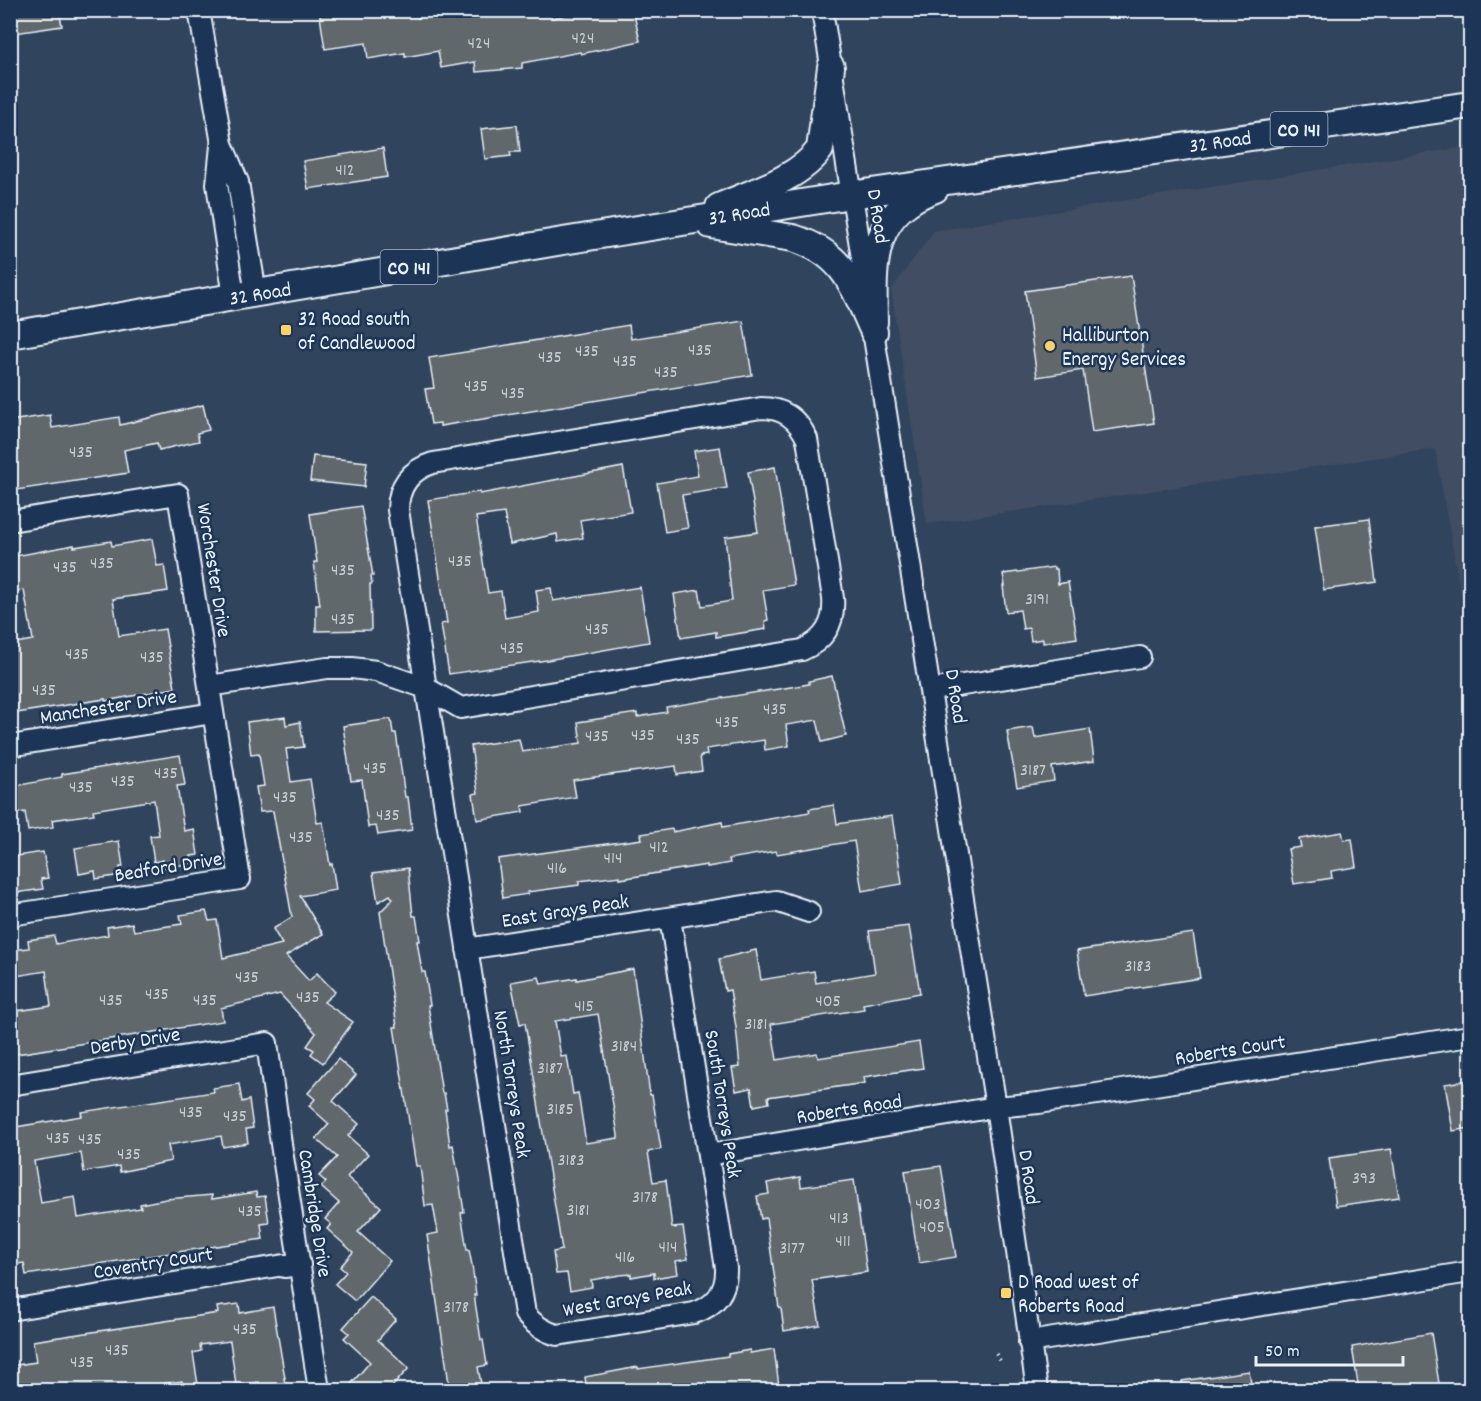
<svg xmlns="http://www.w3.org/2000/svg" width="1481" height="1401" viewBox="0 0 1481 1401" font-family="Dekko,sans-serif">
	<rect width="100%" height="100%" fill="#31445d"/>
	<filter id="ink" filterUnits="userSpaceOnUse"><feTurbulence type="fractalNoise" baseFrequency=".0167" numOctaves="2"/><feDisplacementMap in="SourceGraphic" scale="12" xChannelSelector="R" yChannelSelector="G"/><feConvolveMatrix kernelMatrix="1 2 1 2 8 2 1 2 1" color-interpolation-filters="sRGB"/></filter>
	<g filter="url(#ink)">
		<polygon fill="#3f4e62" points="1470,146 1470,646 1435,449 927,524 891,290 934,231"/>
		<g fill="#61676c" stroke="#e8f1f8" stroke-width="1.5" fill-rule="evenodd">
			<polygon points="12,10 59,10 62,26 15,33"/>
			<polygon points="319,10 416,10 418,18 443,14 443,15 483,11 483,14 516,10 550,10 552,18 589,10 633,10 640,41 581,54 580,52 522,63 522,68 476,72 475,62 441,68 438,51 405,57 405,53 368,59 366,43 325,49"/>
			<polygon points="517,125 520,152 510,152 511,156 485,159 481,129"/>
			<polygon points="383,148 387,177 308,189 303,161"/>
			<polygon points="1131,276 1154,423 1092,432 1083,370 1037,377 1025,291"/>
			<polygon points="743,321 752,375 440,426 440,423 431,424 425,389 434,388 429,358 629,325 631,339"/>
			<polygon points="203,405 209,430 197,433 199,441 159,450 157,443 124,450 128,473 10,491 10,421 50,415 52,428 119,417 120,425"/>
			<polygon points="720,447 727,488 682,495 688,528 665,532 657,483 698,476 694,451"/>
			<polygon points="313,456 367,462 364,487 310,481"/>
			<polygon points="623,467 631,512 580,520 583,538 558,542 557,534 510,544 504,513 476,517 488,593 501,591 505,618 539,612 536,590 551,588 553,601 640,587 649,642 547,660 449,674 441,624 447,623 428,500 479,492 480,494"/>
			<polygon points="775,467 794,585 763,590 768,620 765,621 766,629 716,637 716,632 681,638 674,594 699,590 702,606 732,601 725,537 758,532 748,472"/>
			<polygon points="361,506 373,576 371,576 372,584 370,584 371,630 316,631 316,605 320,605 314,562 317,562 310,514"/>
			<polygon points="1369,519 1377,582 1324,590 1315,526"/>
			<polygon points="152,539 157,566 164,565 168,591 113,599 119,636 165,629 175,688 105,701 105,699 10,714 10,644 33,640 24,590 10,592 10,557 74,545 74,547 111,541 112,546"/>
			<polygon points="1054,567 1054,569 1057,569 1058,584 1068,582 1077,638 1043,643 1043,639 1031,641 1029,628 1023,629 1020,610 1006,612 1003,586 1005,586 1003,574"/>
			<polygon points="832,676 846,736 822,742 817,720 786,725 789,746 765,750 764,740 706,749 707,755 700,756 702,771 677,775 676,766 573,780 576,797 522,806 523,812 477,820 473,794 478,793 471,746 519,739 522,752 581,743 578,722 637,713 637,717 667,712 666,707 809,684 809,681"/>
			<polygon points="285,717 286,725 300,722 304,747 286,749 291,782 310,779 317,823 323,822 330,865 332,864 336,890 300,896 323,934 286,956 309,981 317,973 335,992 324,1002 353,1022 323,1063 311,1054 314,1050 307,1046 316,1033 280,994 221,1008 223,1021 10,1055 10,1012 51,1006 46,971 16,976 12,950 29,948 28,940 54,936 56,944 108,935 107,927 132,923 134,931 182,924 180,915 206,911 209,921 217,920 223,958 282,944 273,929 292,917 273,811 260,812 256,787 264,786 259,754 251,755 247,722"/>
			<polygon points="391,719 393,733 396,733 405,797 408,797 412,830 378,835 376,826 368,827 362,780 351,781 343,726"/>
			<polygon points="1033,727 1035,738 1090,729 1094,761 1052,767 1054,781 1017,787 1007,731"/>
			<polygon points="180,755 185,785 177,786 184,831 194,829 198,855 191,856 192,863 165,868 163,860 154,862 150,836 159,835 154,800 93,810 94,814 52,820 53,827 28,831 25,812 10,814 10,787 62,777 62,774"/>
			<polygon points="834,805 837,824 892,816 902,884 862,891 854,841 777,854 776,851 729,859 730,863 707,867 707,865 620,879 620,876 579,881 579,885 527,892 528,894 503,898 498,859 642,839 641,834 672,829 673,832 722,822 723,827 810,812 809,809"/>
			<polygon points="1342,832 1344,840 1352,839 1356,867 1331,871 1332,878 1294,884 1288,849 1301,847 1299,839"/>
			<polygon points="119,841 123,867 120,867 121,875 96,879 95,871 79,874 75,848"/>
			<polygon points="43,852 48,878 41,879 43,889 15,893 14,884 10,884 10,857"/>
			<polygon points="408,868 413,916 416,916 420,941 417,941 422,972 425,972 430,1005 428,1005 442,1093 444,1093 447,1109 445,1109 450,1146 453,1145 459,1179 464,1212 461,1213 467,1250 469,1250 472,1265 476,1295 474,1295 481,1340 483,1340 487,1365 478,1367 482,1390 450,1390 427,1235 438,1233 433,1205 425,1206 420,1166 416,1166 394,1027 397,1027 380,912 393,899 390,895 378,902 373,873"/>
			<polygon points="909,926 920,993 863,1004 864,1009 771,1024 777,1060 817,1053 818,1058 919,1042 923,1068 864,1077 865,1083 768,1097 769,1103 754,1106 751,1088 736,1091 732,1068 740,1067 736,1027 730,990 725,991 719,959 756,950 761,980 814,971 816,983 875,973 869,931"/>
			<polygon points="1193,933 1200,978 1084,996 1077,951"/>
			<path d="M633,969L650,1095H652L661,1149L648,1152L653,1182L666,1180L672,1228L683,1227L688,1259L676,1261L678,1274L654,1278V1273L631,1277V1274L620,1275L591,1280L592,1287L570,1291L567,1273L556,1274L553,1252L562,1250L525,1023L520,1024L511,982L539,977L541,984L577,978V980ZM598,1014L618,1135V1138L586,1143L578,1093L573,1094L567,1056L561,1057L555,1021Z"/>
			<polygon points="338,1059 356,1075 333,1101 359,1124 348,1136 368,1154 347,1177 381,1207 358,1232 390,1261 355,1301 335,1284 346,1272 340,1267 353,1252 327,1229 331,1224 325,1219 339,1203 321,1187 326,1182 319,1176 337,1157 316,1139 329,1124 309,1106 315,1099 308,1093"/>
			<polygon points="1470,1080 1470,1128 1453,1131 1445,1084"/>
			<polygon points="239,1084 242,1102 249,1100 253,1128 246,1129 248,1143 223,1147 221,1136 168,1145 171,1161 120,1172 119,1166 84,1172 81,1153 34,1161 41,1203 75,1197 78,1218 141,1208 140,1204 166,1199 212,1195 212,1199 256,1192 257,1197 265,1196 269,1223 261,1224 263,1239 26,1275 24,1263 10,1265 10,1128 82,1116 81,1112 214,1092 213,1088"/>
			<polygon points="1391,1149 1399,1197 1336,1206 1329,1158"/>
			<polygon points="941,1166 956,1257 919,1263 905,1171"/>
			<polygon points="800,1177 801,1187 854,1180 867,1272 812,1280 820,1325 784,1331 781,1308 779,1308 766,1218 761,1219 757,1196 769,1194 767,1183"/>
			<polygon points="371,1297 396,1319 378,1340 409,1368 389,1390 359,1390 351,1384 370,1362 344,1338 349,1333 343,1328"/>
			<polygon points="239,1304 240,1313 273,1307 285,1378 284,1378 285,1385 260,1389 259,1382 236,1385 230,1341 200,1345 201,1351 193,1353 198,1385 184,1388 182,1381 114,1390 10,1390 10,1366 36,1362 33,1341 218,1313 217,1307"/>
			<polygon points="1431,1333 1440,1390 1359,1390 1352,1347"/>
			<polygon points="774,1349 779,1386 747,1390 587,1390 585,1377 638,1367 638,1369 728,1356 728,1354 750,1350 750,1353"/>
			<polygon points="1249,1371 1252,1390 1182,1390 1182,1381"/>
		</g>
		<g fill="none" stroke-linecap="round" stroke-linejoin="round">
			<g stroke="#e8f1f8" stroke-width="24">
				<g id="minor">
					<polyline points="199,10 222,144 238,182 256,294"/>
					<polyline points="822,10 867,289"/>
					<polyline points="221,146 217,184 234,297"/>
					<polyline points="871,318 996,1107 1037,1390"/>
					<polyline points="10,521 178,494 240,879 10,915"/>
					<path d="M209,686L327,668H352L376,671L426,688L461,708L802,650C825,640 835,623 833,598L807,439C798,419 784,408 761,408L433,463C410,470 398,486 398,510L426,688C459,897 492,1106 525,1314C534,1325 543,1331 557,1335L694,1313C716,1306 727,1291 726,1268L670,918"/>
					<polyline points="931,690 1140,657"/>
					<polyline points="10,746 213,713"/>
					<polyline points="467,949 776,901 809,912"/>
					<polyline points="10,1085 267,1043 281,1144 319,1390"/>
					<polyline points="708,1155 996,1107 1039,1103 1470,1036"/>
					<polyline points="10,1310 284,1265 284,1267 300,1265"/>
					<polyline points="1029,1342 1470,1272"/>
				</g>
			</g>
			<g stroke="#e8f1f8" stroke-width="30">
				<g id="major">
					<path d="M719,207C751,193 800,178 820,149L831,67"/>
					<path d="M711,225L793,238C845,254 853,286 874,332"/>
					<path d="M874,322C873,265 869,212 935,189"/>
					<polyline points="10,335 563,241 851,195 1470,105"/>
				</g>
			</g>
			<polyline stroke="#e8f1f8" stroke-width="4" stroke-dasharray="1.5 4.5" stroke-linecap="butt" points="996,1354 1002,1364"/>
			<use href="#minor" stroke="#1d3557" stroke-width="20"/>
			<use href="#major" stroke="#1d3557" stroke-width="26"/>
		</g>
	</g>
	<g fill="#ffd166" stroke="#1d3557" stroke-width="2">
		<rect x="280" y="324" width="12" height="12" rx="3"/>
		<circle cx="1050" cy="346" r="6"/>
		<rect x="1000" y="1287" width="12" height="12" rx="3"/>
	</g>
	<g text-anchor="middle" stroke-width="5" stroke-linejoin="round" paint-order="stroke">
		<g font-size="18" fill="#c6ced5">
			<text x="583" y="43">424</text>
			<text x="479" y="48">424</text>
			<text x="345" y="175">412</text>
			<text x="700" y="355">435</text>
			<text x="587" y="356">435</text>
			<text x="550" y="362">435</text>
			<text x="625" y="366">435</text>
			<text x="666" y="377">435</text>
			<text x="476" y="391">435</text>
			<text x="513" y="398">435</text>
			<text x="81" y="457">435</text>
			<text x="460" y="566">435</text>
			<text x="102" y="568">435</text>
			<text x="65" y="572">435</text>
			<text x="343" y="575">435</text>
			<text x="1037" y="604">3191</text>
			<text x="343" y="624">435</text>
			<text x="597" y="634">435</text>
			<text x="512" y="653">435</text>
			<text x="77" y="659">435</text>
			<text x="152" y="662">435</text>
			<text x="44" y="695">435</text>
			<text x="775" y="714">435</text>
			<text x="727" y="727">435</text>
			<text x="643" y="740">435</text>
			<text x="597" y="741">435</text>
			<text x="688" y="744">435</text>
			<text x="375" y="773">435</text>
			<text x="1033" y="775">3187</text>
			<text x="166" y="778">435</text>
			<text x="123" y="786">435</text>
			<text x="81" y="792">435</text>
			<text x="285" y="802">435</text>
			<text x="388" y="820">435</text>
			<text x="301" y="842">435</text>
			<text x="659" y="852">412</text>
			<text x="613" y="863">414</text>
			<text x="557" y="873">416</text>
			<text x="1138" y="971">3183</text>
			<text x="247" y="982">435</text>
			<text x="157" y="999">435</text>
			<text x="308" y="1002">435</text>
			<text x="111" y="1005">435</text>
			<text x="205" y="1005">435</text>
			<text x="828" y="1006">405</text>
			<text x="584" y="1011">415</text>
			<text x="756" y="1029">3181</text>
			<text x="624" y="1051">3184</text>
			<text x="550" y="1073">3187</text>
			<text x="560" y="1114">3185</text>
			<text x="191" y="1117">435</text>
			<text x="235" y="1121">435</text>
			<text x="58" y="1143">435</text>
			<text x="90" y="1144">435</text>
			<text x="129" y="1159">435</text>
			<text x="571" y="1165">3183</text>
			<text x="1364" y="1183">393</text>
			<text x="645" y="1202">3178</text>
			<text x="928" y="1209">403</text>
			<text x="578" y="1215">3181</text>
			<text x="250" y="1216">435</text>
			<text x="839" y="1223">413</text>
			<text x="932" y="1232">405</text>
			<text x="843" y="1246">411</text>
			<text x="668" y="1252">414</text>
			<text x="792" y="1253">3177</text>
			<text x="625" y="1262">416</text>
			<text x="456" y="1312">3178</text>
			<text x="245" y="1334">435</text>
			<text x="117" y="1355">435</text>
			<text x="82" y="1367">435</text>
		</g>
		<g fill="#1d3557" stroke="#abb9c8" stroke-width="1.5">
			<rect x="1270.5" y="112" width="57" height="34" rx="4.5"/>
			<rect x="380.5" y="250" width="57" height="34" rx="4.5"/>
		</g>
		<g font-size="20" font-weight="bold" fill="#e8f1f8">
			<text x="1299" y="136">CO 141</text>
			<text x="409" y="274">CO 141</text>
		</g>
		<g font-size="21" fill="#e8f1f8" stroke="#1d3557">
			<text transform="translate(1220 141) rotate(-8)" y="7">32 Road</text>
			<text transform="translate(739 213) rotate(-9)" y="7">32 Road</text>
			<text transform="translate(879 216) rotate(81)" y="7">D Road</text>
			<text transform="translate(260 293) rotate(-9)" y="7">32 Road</text>
			<text transform="translate(215 570) rotate(81)" y="7">Worchester Drive</text>
			<text transform="translate(957 696) rotate(81)" y="7">D Road</text>
			<text transform="translate(108 706) rotate(-9)" y="7">Manchester Drive</text>
			<text transform="translate(168 866) rotate(-9)" y="7">Bedford Drive</text>
			<text transform="translate(565 910) rotate(-9)" y="7">East Grays Peak</text>
			<text transform="translate(135 1040) rotate(-9)" y="7">Derby Drive</text>
			<text transform="translate(1230 1049) rotate(-9)" y="7">Roberts Court</text>
			<text transform="translate(513 1084) rotate(81)" y="7">North Torreys Peak</text>
			<text transform="translate(724 1104) rotate(81)" y="7">South Torreys Peak</text>
			<text transform="translate(849 1108) rotate(-9)" y="7">Roberts Road</text>
			<text transform="translate(1030 1177) rotate(82)" y="7">D Road</text>
			<text transform="translate(316 1213) rotate(81)" y="7">Cambridge Drive</text>
			<text transform="translate(153 1262) rotate(-9)" y="7">Coventry Court</text>
			<text transform="translate(627 1298) rotate(-10)" y="7">West Grays Peak</text>
		</g>
		<g font-size="21" fill="#e8f1f8" stroke="#1d3557" text-anchor="start">
			<text x="298" y="325">32 Road south<tspan x="298" dy="24">of Candlewood</tspan></text>
			<text x="1062" y="341">Halliburton<tspan x="1062" dy="24">Energy Services</tspan></text>
			<text x="1018" y="1288">D Road west of<tspan x="1018" dy="24">Roberts Road</tspan></text>
		</g>
	</g>
	<rect width="1481" height="1401" fill="none" stroke="#1d3557" stroke-width="36"/>
	<rect x="18" y="18" width="1445" height="1365" fill="none" stroke="#e8f1f8" stroke-width="2" filter="url(#ink)"/>
	<path d="M1256 1356v9h147v-9" fill="none" stroke="#e8f1f8" stroke-width="3"/>
	<text x="1265" y="1356" font-size="18" fill="#e8f1f8" stroke="#1d3557" stroke-width="4.5" paint-order="stroke">50 m</text>
</svg>
